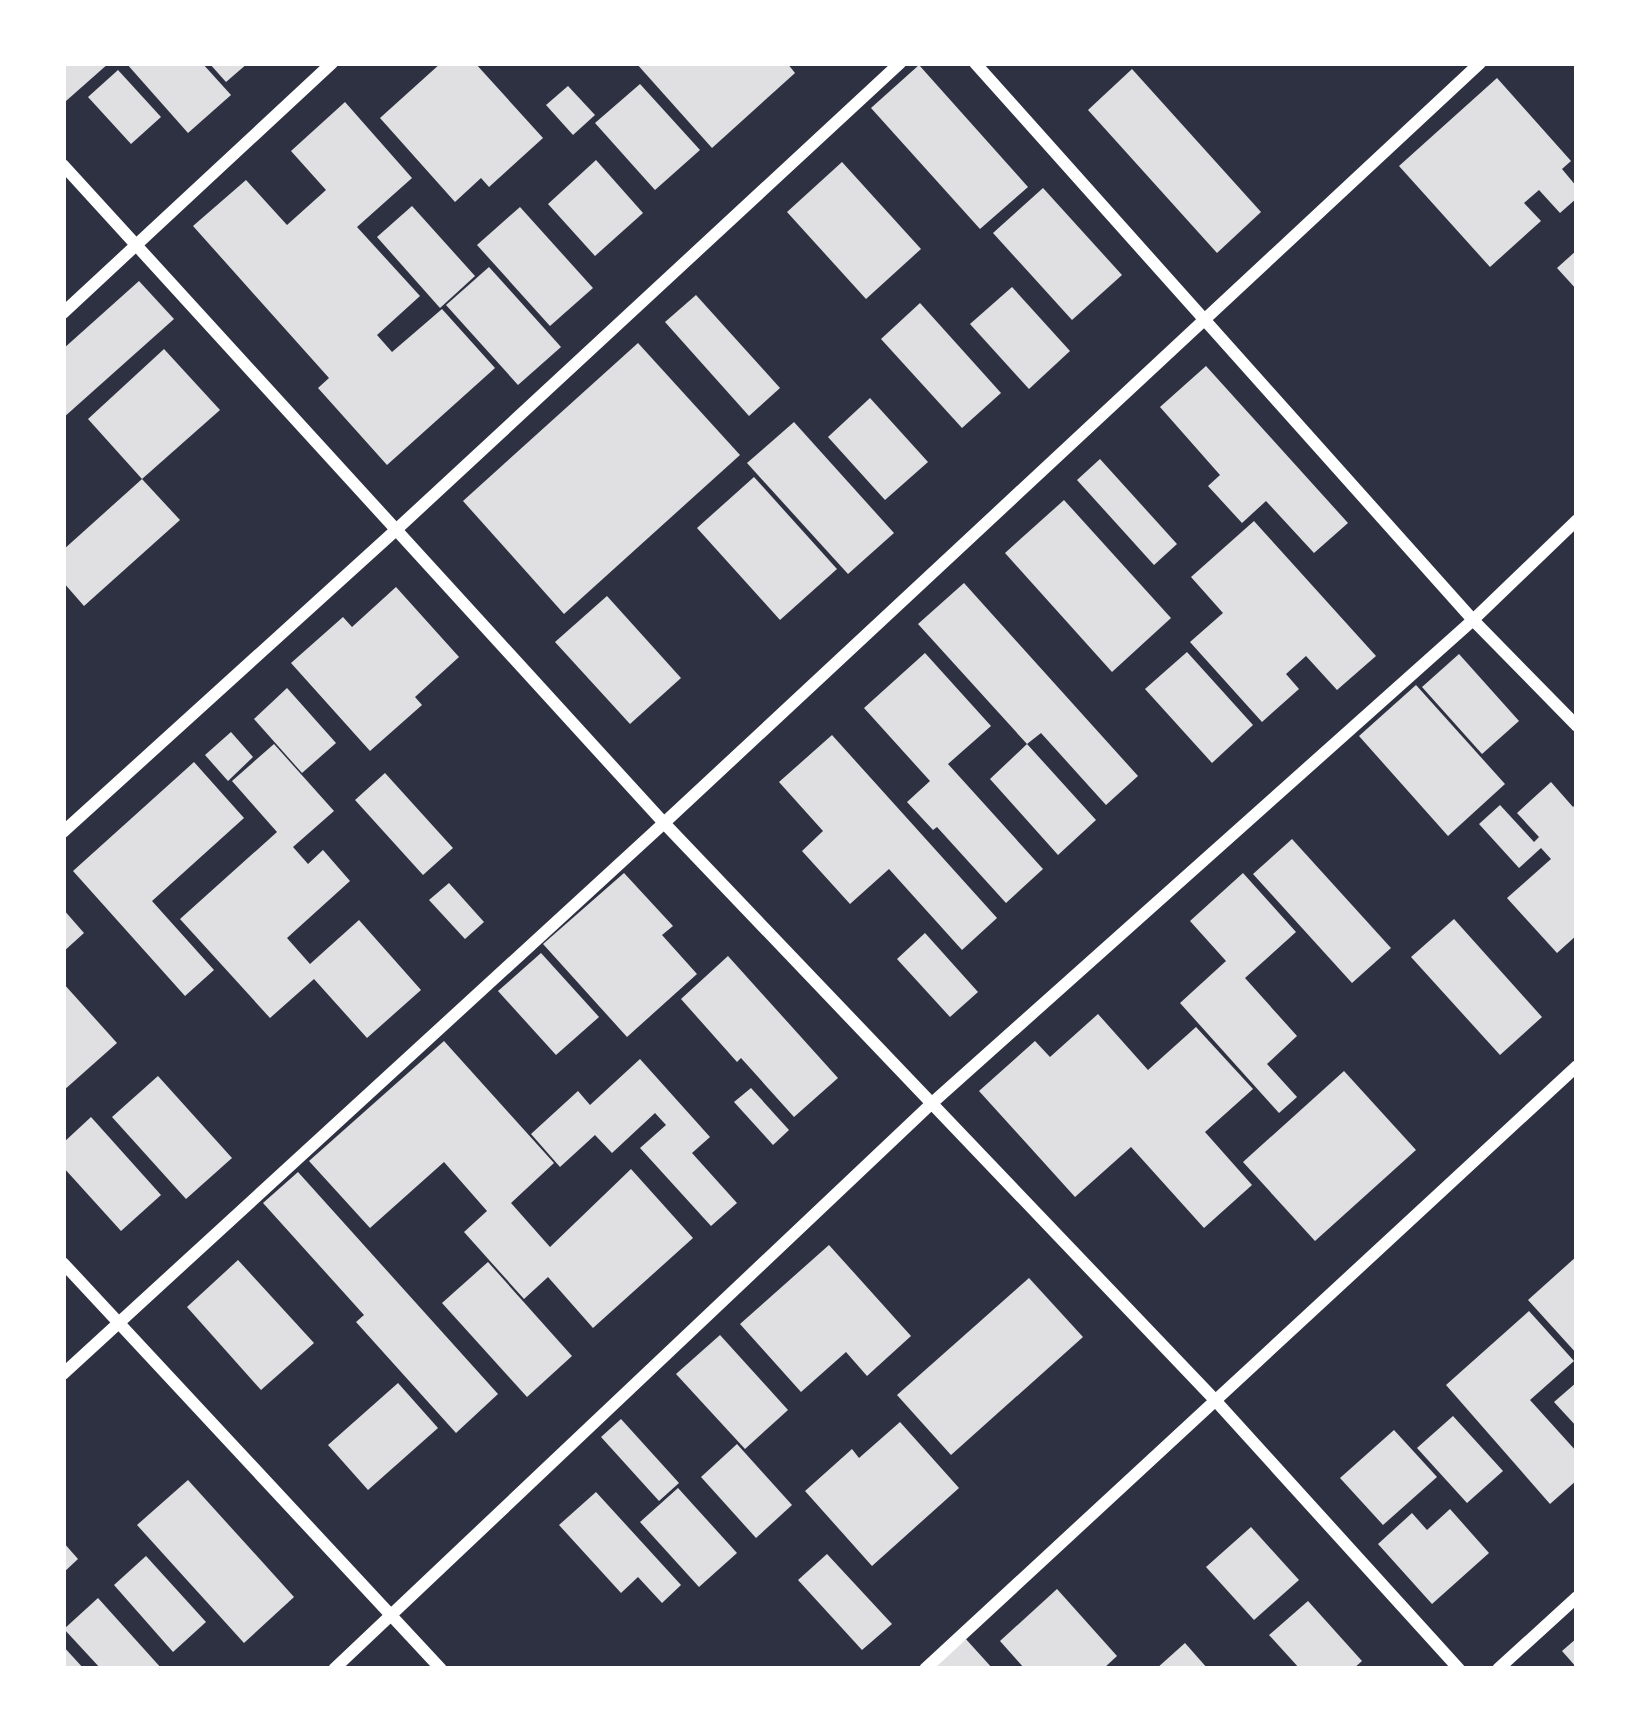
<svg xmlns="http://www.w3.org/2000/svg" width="1640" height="1732" viewBox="0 0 1640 1732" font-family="Manrope,sans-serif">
	<rect width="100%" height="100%" fill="#2d3142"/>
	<g fill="#e0e0e3">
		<polygon points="63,63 109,63 66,101"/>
		<polygon points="126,63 202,63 231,95 188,133"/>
		<polygon points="209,63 248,63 226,82"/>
		<polygon points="441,63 475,63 543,138 489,187 481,178 455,202 380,118"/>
		<polygon points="636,63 787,63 795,73 712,148"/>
		<polygon points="919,65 1028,187 980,229 871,108"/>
		<polygon points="1132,69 1261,212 1217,253 1088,110"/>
		<polygon points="118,70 161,117 131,144 88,97"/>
		<polygon points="1497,78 1571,161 1562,169 1577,187 1577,198 1560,213 1539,190 1524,203 1541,221 1490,267 1399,166"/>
		<polygon points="640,84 700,150 655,190 595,123"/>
		<polygon points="568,86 595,115 573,135 546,105"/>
		<polygon points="345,102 412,178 357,227 420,296 377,335 392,352 442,309 495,368 387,465 318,388 329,378 193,226 246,180 287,225 326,190 291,151"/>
		<polygon points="596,160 643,213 595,256 548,204"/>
		<polygon points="842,162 921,249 866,299 787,212"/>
		<polygon points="1043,188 1122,275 1072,320 993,233"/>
		<polygon points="412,206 475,276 440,308 377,237"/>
		<polygon points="520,207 593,288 550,326 477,245"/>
		<polygon points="1577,250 1577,290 1557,268"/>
		<polygon points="489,267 561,347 518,385 446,305"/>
		<polygon points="139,281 174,319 63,418 63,349"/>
		<polygon points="1012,287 1070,351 1029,389 970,324"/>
		<polygon points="696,295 780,388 749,416 665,322"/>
		<polygon points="920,303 1001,393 962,428 881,339"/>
		<polygon points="638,343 740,455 564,614 463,501"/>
		<polygon points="164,349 220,410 142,479 88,419"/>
		<polygon points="1206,366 1348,523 1314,553 1266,501 1242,523 1208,486 1220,475 1160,407"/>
		<polygon points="870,398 928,462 885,500 828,437"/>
		<polygon points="794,422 894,533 848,574 747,463"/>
		<polygon points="1100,459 1177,544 1154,565 1077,480"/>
		<polygon points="754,477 837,569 780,620 697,528"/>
		<polygon points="142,479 180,520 84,606 63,582 63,550"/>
		<polygon points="1064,500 1171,618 1112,672 1005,553"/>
		<polygon points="1254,521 1376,656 1337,690 1306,656 1286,674 1299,689 1262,722 1190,642 1223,613 1191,577"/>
		<polygon points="964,583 1138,776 1106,805 1041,733 1027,744 1096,820 1058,855 990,779 1027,744 918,624"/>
		<polygon points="396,587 459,657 415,697 422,705 370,751 291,663 343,617 352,627"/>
		<polygon points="607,596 681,678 630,724 555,642"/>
		<polygon points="1187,652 1253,725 1212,763 1145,689"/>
		<polygon points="925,653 991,726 948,764 1043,869 1006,903 937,827 933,830 907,802 930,781 864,708"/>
		<polygon points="1459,654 1519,721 1482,754 1422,687"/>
		<polygon points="1416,685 1505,784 1448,836 1359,736"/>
		<polygon points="287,688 336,743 302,773 254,719"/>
		<polygon points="231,732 253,757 228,781 205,755"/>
		<polygon points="832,735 997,918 962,950 889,869 850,904 802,851 823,831 779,782"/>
		<polygon points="274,744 334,811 293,847 308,864 323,850 350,881 287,938 310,964 359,920 421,990 367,1038 314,979 270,1018 180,919 277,832 232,781"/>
		<polygon points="194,762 244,818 152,901 214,970 185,996 73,871"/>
		<polygon points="385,773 453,848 423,875 355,800"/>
		<polygon points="1551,782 1573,807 1577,803 1577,935 1557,953 1507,898 1551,859 1541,848 1519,868 1479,824 1500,805 1534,842 1539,837 1517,813"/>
		<polygon points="1292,839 1391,948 1352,983 1253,874"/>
		<polygon points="624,873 673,926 662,935 697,974 627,1037 543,944"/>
		<polygon points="1243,873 1296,932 1245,978 1297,1036 1267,1064 1297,1097 1279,1113 1180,1003 1226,961 1190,921"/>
		<polygon points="449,883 484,922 465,939 429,900"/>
		<polygon points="63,909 84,933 63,952"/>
		<polygon points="1454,919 1542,1017 1500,1055 1411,957"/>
		<polygon points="925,933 978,992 950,1017 897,959"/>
		<polygon points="541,953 599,1017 556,1055 498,991"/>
		<polygon points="728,956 838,1078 794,1117 741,1058 737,1062 681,999"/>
		<polygon points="63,983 117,1043 63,1091"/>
		<polygon points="1098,1014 1148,1070 1196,1027 1253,1089 1205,1132 1252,1185 1204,1228 1131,1147 1075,1197 979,1091 1035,1041 1050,1057"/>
		<polygon points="444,1041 554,1163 511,1203 550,1247 631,1169 693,1238 593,1328 548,1277 524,1299 464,1232 487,1211 444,1162 370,1228 309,1161"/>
		<polygon points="640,1059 710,1137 692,1153 737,1203 711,1226 640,1148 666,1125 655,1113 612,1153 595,1135 560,1167 531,1134 578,1091 590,1105"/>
		<polygon points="1344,1071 1416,1150 1315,1241 1243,1162"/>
		<polygon points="158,1076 232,1158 186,1199 112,1117"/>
		<polygon points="751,1088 789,1130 773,1145 734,1102"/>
		<polygon points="91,1117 161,1195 121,1231 63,1167 63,1143"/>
		<polygon points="298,1172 498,1394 456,1433 356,1322 364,1315 263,1203"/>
		<polygon points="829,1245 911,1336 867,1376 846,1352 801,1392 740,1324"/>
		<polygon points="1577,1256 1577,1354 1528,1300"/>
		<polygon points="238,1260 314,1343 261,1390 187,1307"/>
		<polygon points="488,1262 572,1356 527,1397 442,1303"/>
		<polygon points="1029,1278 1083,1337 951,1455 897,1395"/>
		<polygon points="1529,1311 1574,1361 1530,1400 1577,1452 1577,1480 1550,1504 1446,1385"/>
		<polygon points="720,1335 788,1410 745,1449 676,1374"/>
		<polygon points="1577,1382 1577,1427 1554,1402"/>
		<polygon points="398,1383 438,1428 368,1490 328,1445"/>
		<polygon points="1453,1416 1503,1471 1467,1503 1417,1448"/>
		<polygon points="621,1419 679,1483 659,1501 601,1437"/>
		<polygon points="900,1422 959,1488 872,1566 805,1491 852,1449 859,1458"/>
		<polygon points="1394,1430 1437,1477 1383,1525 1340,1478"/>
		<polygon points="737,1444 792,1505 756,1538 701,1477"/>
		<polygon points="188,1480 294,1597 244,1643 137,1525"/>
		<polygon points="678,1488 737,1553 699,1587 640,1522"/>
		<polygon points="596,1492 681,1585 662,1603 638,1577 621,1593 559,1525"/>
		<polygon points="1450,1509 1489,1553 1432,1604 1378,1544 1412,1513 1427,1530"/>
		<polygon points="1251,1527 1299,1580 1254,1620 1206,1567"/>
		<polygon points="63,1542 78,1559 63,1573"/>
		<polygon points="827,1554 892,1624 862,1650 798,1580"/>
		<polygon points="146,1556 206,1622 173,1652 114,1585"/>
		<polygon points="1057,1589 1117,1656 1103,1669 1025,1669 1000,1641"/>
		<polygon points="98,1598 162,1669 101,1669 64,1629"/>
		<polygon points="1308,1601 1362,1661 1353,1669 1300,1669 1269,1635"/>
		<polygon points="964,1637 993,1669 940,1669 934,1663"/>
		<polygon points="1577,1638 1577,1668 1562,1651"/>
		<polygon points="1185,1643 1208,1669 1156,1669"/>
		<polygon points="63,1646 84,1669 63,1669"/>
	</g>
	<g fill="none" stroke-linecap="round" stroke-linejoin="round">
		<g stroke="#fff" stroke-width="12">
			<polyline points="975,63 1473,620 1577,726"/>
			<polyline points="63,165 664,823 1214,1399 1459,1669"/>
			<polyline points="63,313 332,63"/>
			<polyline points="63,832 397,529 900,63"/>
			<polyline points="63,1263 441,1669"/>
			<polyline points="63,1374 664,823 1480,63"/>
			<polyline points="334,1669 931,1104 1473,620 1577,520"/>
			<polyline points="925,1669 1577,1066"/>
			<polyline points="1498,1669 1577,1597"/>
		</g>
	</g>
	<rect width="1640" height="1732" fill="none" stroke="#ffffff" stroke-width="132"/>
</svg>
